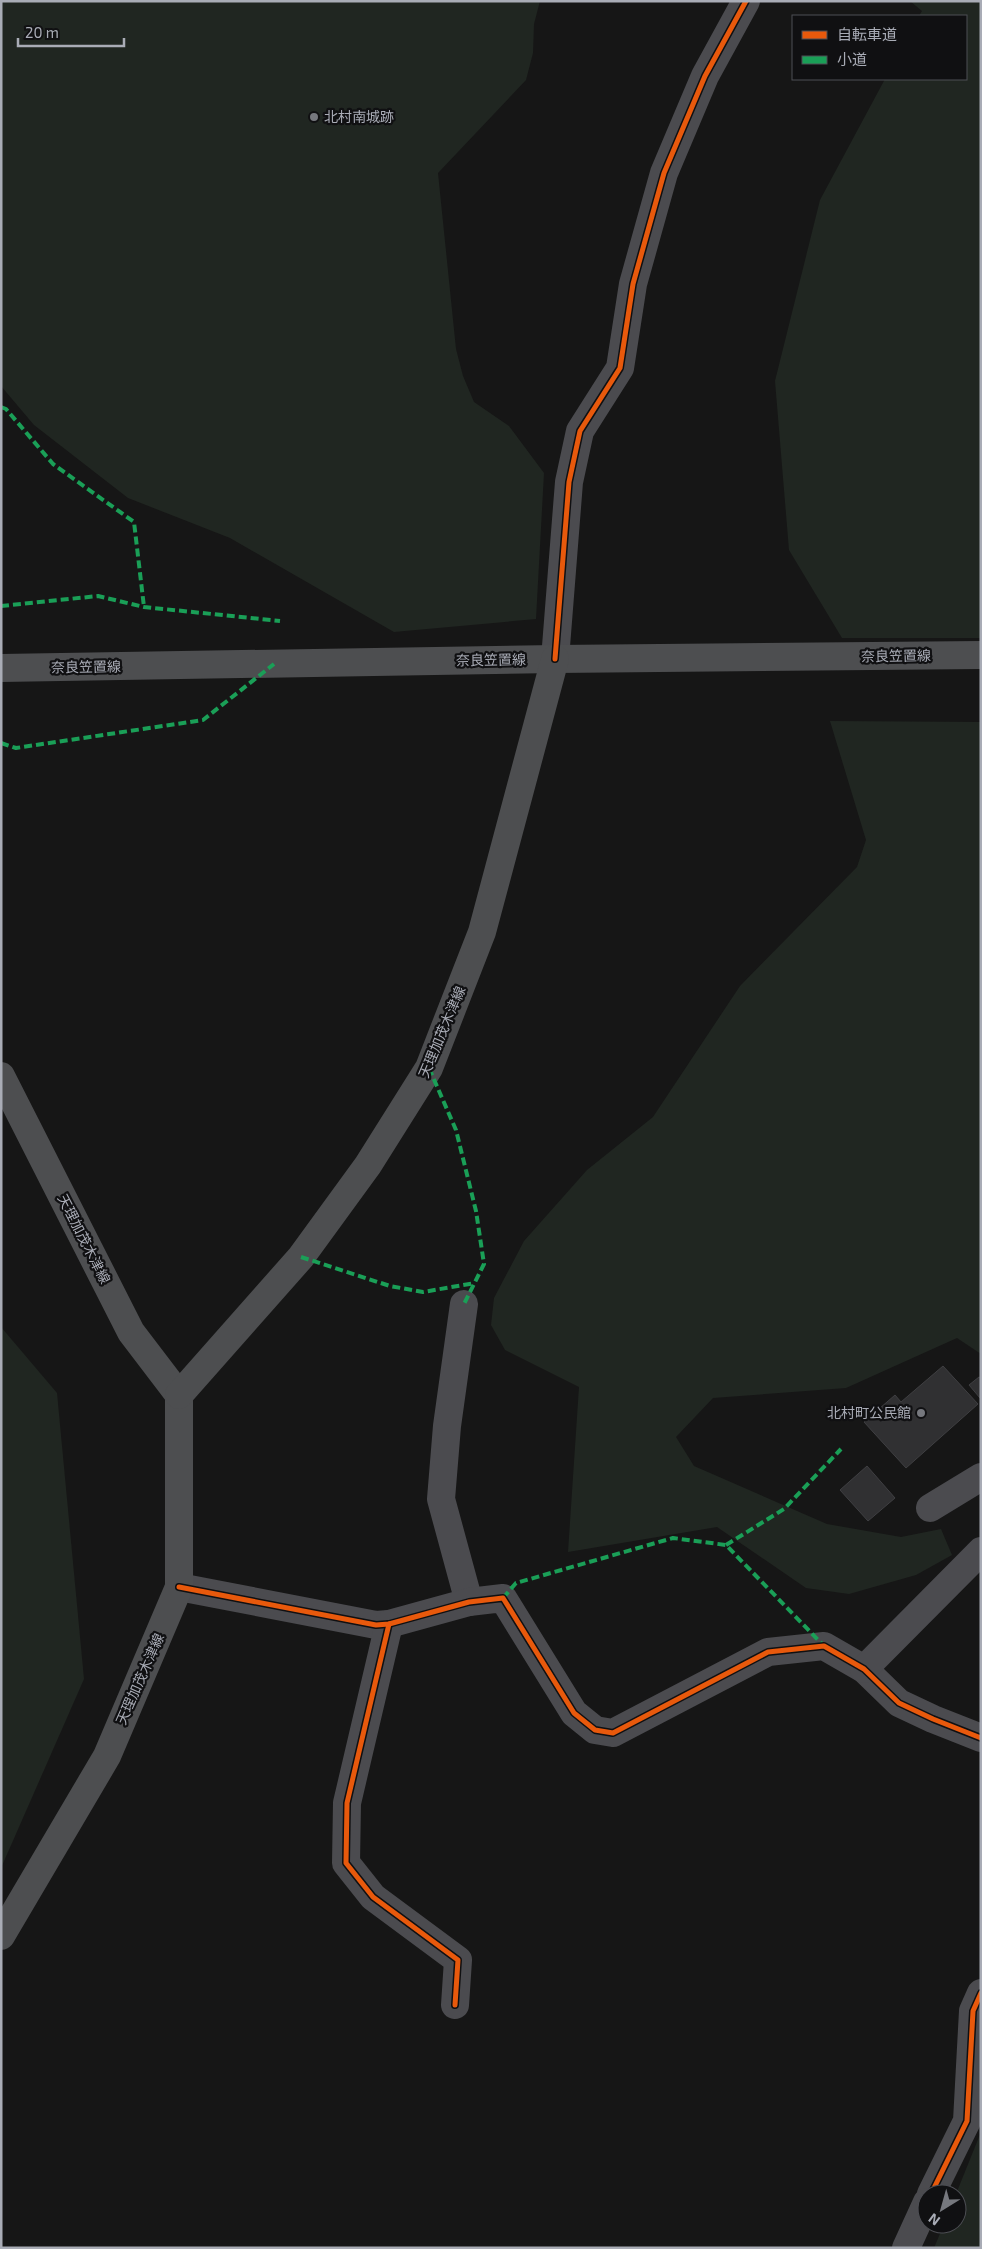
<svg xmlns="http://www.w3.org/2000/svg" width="982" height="2249" viewBox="0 0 982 2249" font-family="'Exo 2','Noto Sans JP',sans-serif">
	<rect width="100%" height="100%" fill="#161616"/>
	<g fill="#202621">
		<polygon points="1,1 540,1 534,24 533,53 526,80 438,173 456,349 463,376 474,402 509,426 544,473 536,619 394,632 230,538 128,498 34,425 1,386"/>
		<polygon points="910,1 981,1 981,638 842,638 789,550 775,381 820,200 885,79 966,79 966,16 919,16 922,11"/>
		<polygon points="830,721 981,722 981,1354 957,1338 846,1388 713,1398 676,1437 694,1466 827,1524 901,1537 941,1529 952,1555 916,1575 849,1594 806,1588 717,1527 568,1552 579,1387 505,1350 491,1325 494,1298 524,1241 587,1170 653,1117 740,986 857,867 866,840"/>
		<polygon points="1,1327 57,1393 84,1679 1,1868"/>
		<polygon points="981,2132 981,2248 934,2248 944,2224 957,2224 956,2194"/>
	</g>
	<g fill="#303032" stroke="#3f3f42">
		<polygon points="943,1366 978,1404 906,1468 864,1422 895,1395 901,1402"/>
		<polygon points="979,1377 981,1378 980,1398 969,1385"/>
		<polygon points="867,1466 895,1498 868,1521 840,1490"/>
	</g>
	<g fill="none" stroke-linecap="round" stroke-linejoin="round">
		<g stroke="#4b4b4f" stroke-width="28">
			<polyline points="555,659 569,482 580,431 620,368 633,284 664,173 705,76 746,1"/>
			<polyline points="464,1304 447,1426 441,1499 469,1602"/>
			<polyline points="930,1508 981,1477"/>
			<polyline points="179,1587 376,1625 389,1624 469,1602 503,1598 574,1713 595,1730 613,1733 768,1652 824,1646 864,1669 899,1703 933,1719 981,1738"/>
			<polyline points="389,1624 347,1803 346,1863 373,1897 458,1960 455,2005"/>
			<polyline points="864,1669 981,1551"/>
			<polyline points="931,2194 967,2121 973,2011 981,1993"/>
			<polyline points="906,2248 927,2202"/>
		</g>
		<g stroke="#4d4e50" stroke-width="28">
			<polyline points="1,668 555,659 981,655"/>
			<polyline points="1,1076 131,1332 179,1395 179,1587 107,1756 1,1936"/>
			<polyline points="179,1395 301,1257 368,1165 429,1068 482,932 555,659"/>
		</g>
		<g stroke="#1a9f57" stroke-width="4" stroke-dasharray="8 4" stroke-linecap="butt">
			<polyline points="1,407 6,409 53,464 134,522 144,607"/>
			<polyline points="1,606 98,596 144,607 280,621"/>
			<polyline points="1,743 16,748 203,720 274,664"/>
			<polyline points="429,1068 456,1130 476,1211 484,1264 464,1304"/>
			<polyline points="301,1257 390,1286 423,1292 475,1283"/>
			<polyline points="726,1545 784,1509 841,1449"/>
			<polyline points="503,1598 516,1583 673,1538 726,1545 824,1646"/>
		</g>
		<g stroke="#101012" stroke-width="8">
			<g id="cycleway">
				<polyline points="555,659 569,482 580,431 620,368 633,284 664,173 705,76 746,1"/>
				<polyline points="179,1587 376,1625 389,1624 469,1602 503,1598 574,1713 595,1730 613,1733 768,1652 824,1646 864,1669 899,1703 933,1719 981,1738"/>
				<polyline points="389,1624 347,1803 346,1863 373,1897 458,1960 455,2005"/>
				<polyline points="931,2194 967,2121 973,2011 981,1993"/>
			</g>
		</g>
		<use href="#cycleway" stroke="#e8590c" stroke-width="5"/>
	</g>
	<g fill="#76787e" stroke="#101012" stroke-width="2">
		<circle cx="314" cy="117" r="5"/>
		<circle cx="921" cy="1413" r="5"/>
	</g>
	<g text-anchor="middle" stroke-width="4.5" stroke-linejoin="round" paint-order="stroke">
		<g font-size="14" fill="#a9acb6" stroke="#101012" text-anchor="start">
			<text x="324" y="122">北村南城跡</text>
			<text x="911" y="1418" text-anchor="end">北村町公民館</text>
		</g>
		<g font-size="14" fill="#a9acb6" stroke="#101012">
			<text transform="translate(896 656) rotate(-1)" y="5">奈良笠置線</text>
			<text transform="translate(491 660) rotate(-1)" y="5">奈良笠置線</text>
			<text transform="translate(86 667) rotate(-1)" y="5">奈良笠置線</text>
			<text transform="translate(442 1032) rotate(-67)" y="5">天理加茂木津線</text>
			<text transform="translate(84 1239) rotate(63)" y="5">天理加茂木津線</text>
			<text transform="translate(140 1679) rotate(-66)" y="5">天理加茂木津線</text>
		</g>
	</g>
	<rect width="982" height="2249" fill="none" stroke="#a9acb6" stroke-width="5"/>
	<rect x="792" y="15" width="175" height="65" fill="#101012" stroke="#4d4e54"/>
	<rect x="802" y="31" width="25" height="8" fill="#e8590c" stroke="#4d4e54"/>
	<text x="837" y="40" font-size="15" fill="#a9acb6">自転車道</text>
	<rect x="802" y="56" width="25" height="8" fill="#1a9f57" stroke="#4d4e54"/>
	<text x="837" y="65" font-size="15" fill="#a9acb6">小道</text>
	<g transform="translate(942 2209) rotate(217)"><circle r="24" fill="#101012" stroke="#4d4e54"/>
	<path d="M0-4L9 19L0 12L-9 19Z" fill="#76787e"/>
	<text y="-8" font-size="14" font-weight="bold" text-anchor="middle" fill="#a9acb6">N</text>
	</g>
	<path d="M18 38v8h106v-8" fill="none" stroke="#a9acb6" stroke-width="2.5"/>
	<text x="25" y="38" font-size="15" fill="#a9acb6" stroke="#101012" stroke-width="4" paint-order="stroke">20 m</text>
</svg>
